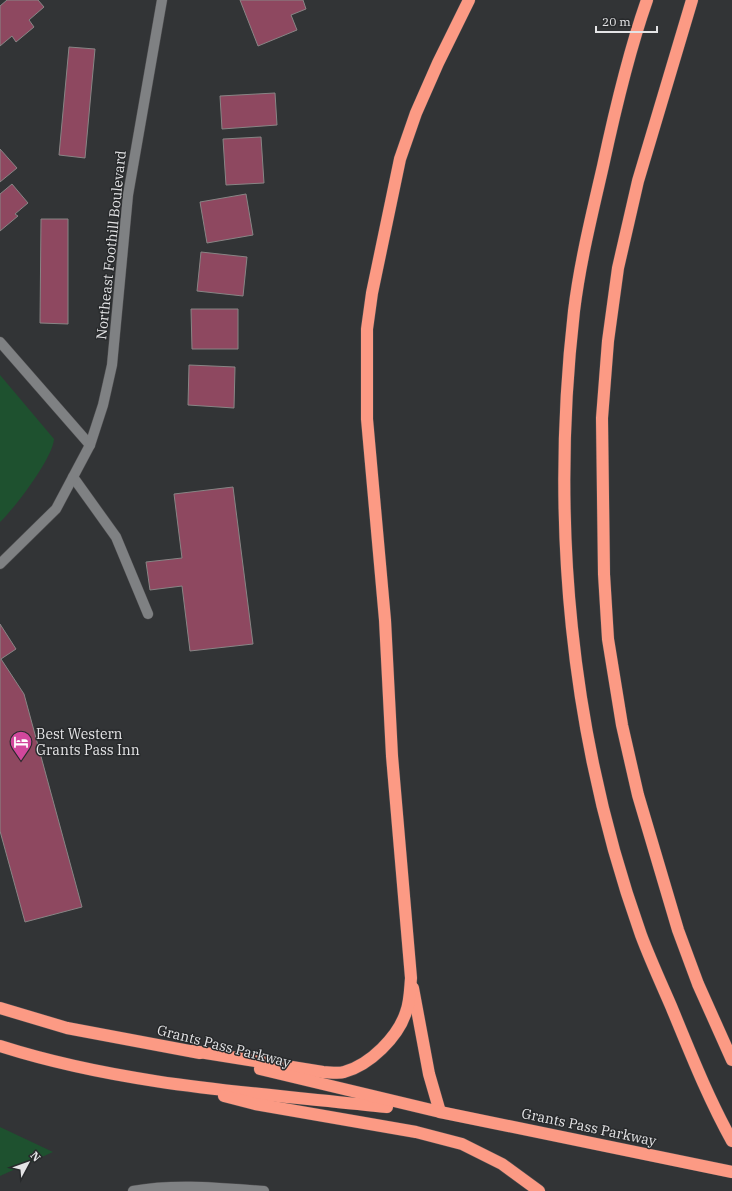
<svg xmlns="http://www.w3.org/2000/svg" width="732" height="1191" viewBox="0 0 732 1191" font-family="'IBM Plex Serif',serif">
	<rect width="100%" height="100%" fill="#323436"/>
	<g fill="#1e512f">
		<path d="M0,375L54,439C53,458 14,509 0,522Z"/>
		<polygon points="0,1127 53,1152 0,1176"/>
	</g>
	<g fill="#8e4860" stroke="#888585">
		<polygon points="7,0 38,0 44,7 29,20 34,27 16,42 12,36 0,46 0,6"/>
		<polygon points="240,0 303,0 306,9 291,15 297,30 258,46"/>
		<polygon points="69,47 95,49 85,158 59,155"/>
		<polygon points="275,93 277,125 222,129 220,96"/>
		<polygon points="261,137 264,183 226,185 223,139"/>
		<polygon points="0,149 17,168 0,182"/>
		<polygon points="12,184 28,203 15,214 18,216 0,231 0,194"/>
		<polygon points="246,194 253,235 207,243 200,202"/>
		<polygon points="41,219 68,219 68,324 40,323"/>
		<polygon points="201,252 247,257 243,296 197,291"/>
		<polygon points="191,309 238,309 238,349 192,349"/>
		<polygon points="189,365 235,367 234,408 188,405"/>
		<polygon points="233,487 253,644 190,651 182,586 150,590 146,562 182,558 174,494"/>
		<polygon points="0,624 16,649 1,659 24,694 82,907 25,922 0,831"/>
	</g>
	<g fill="none" stroke-linecap="round" stroke-linejoin="round">
		<g stroke="#4f4f51" stroke-width="11">
			<polyline id="lane" points="73,477 116,537 148,614"/>
		</g>
		<g stroke="#4f4f51" stroke-width="11">
			<g id="secondary">
				<polyline points="0,342 90,445"/>
				<polyline points="0,564 56,509 90,445 103,405 112,365 128,195 162,0"/>
				<path d="M133,1191C175,1183 222,1188 264,1191"/>
			</g>
		</g>
		<g stroke="#4f4f51" stroke-width="13">
			<g id="highway">
				<path d="M647,0C628,54 615,110 603,166C592,214 580,262 574,311C550,521 570,736 641,935C650,959 661,983 671,1006C690,1052 708,1098 732,1141"/>
				<polyline points="692,0 638,181 618,268 608,341 602,418 604,574 608,639 622,725 638,795 678,930 698,984 732,1060"/>
				<polyline points="413,988 429,1074 440,1112"/>
				<polyline points="0,1008 67,1028 200,1053"/>
				<path d="M0,1046C125,1086 258,1093 387,1107"/>
				<path d="M193,1051L323,1072C329,1072 338,1074 344,1072C370,1065 398,1037 406,1012C410,1002 410,989 411,978L392,756L385,620L367,419V329L372,293L400,159L416,113L438,63L469,0"/>
				<polyline points="260,1069 440,1112 732,1172"/>
				<polyline points="224,1096 255,1104 416,1132 462,1144 502,1164 539,1191"/>
			</g>
		</g>
		<use href="#lane" stroke="#7f8183" stroke-width="10"/>
		<use href="#secondary" stroke="#7f8183" stroke-width="10"/>
		<use href="#highway" stroke="#fc9a84" stroke-width="12"/>
	</g>
	<defs>
		<g id="hotel-pin" transform="scale(1.15)"><path d="M0 17L-7.5 6A9.5 9.5 0 1 1 7.5 6Z" fill="#d1479c" stroke="#282a2c"/><path d="M-6-4.5h1.5V1H6V5H4.5V3h-9V5H-6ZM-4 0a1.8 1.8 0 1 1 3.6 0ZM.5 0V-2.5h3Q6-2.5 6 0Z" fill="#fff"/></g>
	</defs>
	<g fill-rule="evenodd">
		<use href="#hotel-pin" x="21" y="742"/>
	</g>
	<g text-anchor="middle" stroke-width="3" stroke-linejoin="round" paint-order="stroke">
		<g font-size="14" fill="#e4e4e6" stroke="#282a2c">
			<text transform="translate(111 245) rotate(-84)" y="5">Northeast Foothill Boulevard</text>
			<text transform="translate(224 1046) rotate(14)" y="5">Grants Pass Parkway</text>
			<text transform="translate(589 1127) rotate(12)" y="5">Grants Pass Parkway</text>
		</g>
		<g font-size="14" fill="#e4e4e6" stroke="#282a2c" text-anchor="start">
			<text x="36" y="739">Best Western<tspan x="36" dy="16">Grants Pass Inn</tspan></text>
		</g>
	</g>
	<g transform="translate(28 1163) rotate(49)" stroke="#282a2c" stroke-width="3" paint-order="stroke">
	<path d="M0-3L7 15L0 10L-7 15Z" fill="#e4e4e6"/>
	<text y="-6" font-size="11" font-weight="bold" text-anchor="middle" fill="#e4e4e6">N</text>
	</g>
	<path d="M596 26v6h61v-6" fill="none" stroke="#e4e4e6" stroke-width="2"/>
	<text x="602" y="26" font-size="12" fill="#e4e4e6" stroke="#282a2c" stroke-width="3" paint-order="stroke">20 m</text>
</svg>
